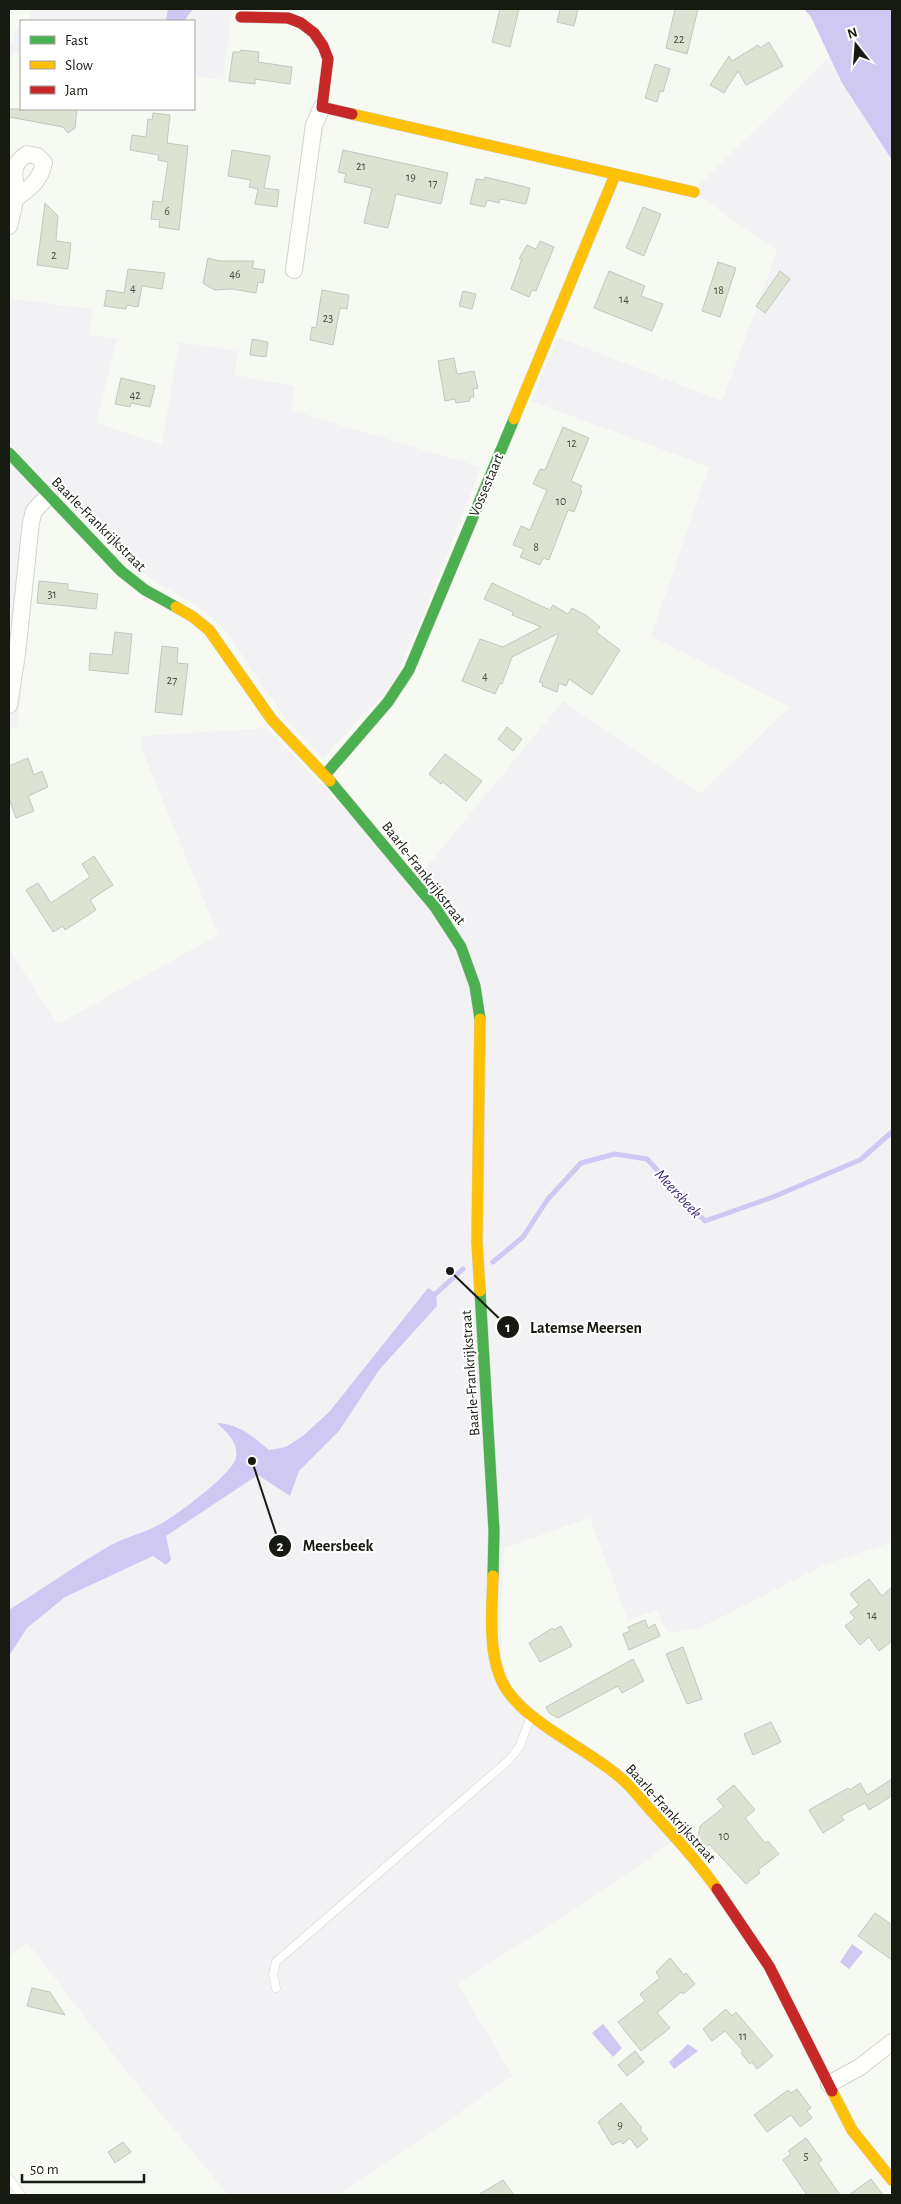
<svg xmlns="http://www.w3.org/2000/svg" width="901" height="2204" viewBox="0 0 901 2204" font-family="'Alegreya Sans',sans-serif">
	<rect width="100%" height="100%" fill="#f7faf2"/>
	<g fill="#f2f2f5">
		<polygon points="30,9 232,9 223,80 194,76 194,21 30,21"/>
		<polygon points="14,30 21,30 21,54 12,53 9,93 9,43 13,43"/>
		<polygon points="830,56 842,83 892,160 892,1542 826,1564 700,1628 667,1633 656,1610 628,1621 590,1518 504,1548 500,1678 677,1839 585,1902 458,1984 513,2076 339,2195 228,2195 126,2071 27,1942 9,1956 9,949 58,1024 218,935 142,750 142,736 267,728 414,882 563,701 700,794 790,707 651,636 709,467 531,401 558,337 722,401 777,251 694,192 700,184"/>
		<polygon points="12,299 93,309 89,335 117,339 96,423 162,445 179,342 237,351 235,375 294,386 291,410 481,467 426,609 393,684 323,758 283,716 225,630 204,610 154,581 128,562 9,443 9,308"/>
		<polygon points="9,459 46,498 40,517 17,728 9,729"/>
	</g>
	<g fill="#cfc8f3">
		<polygon points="168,9 193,9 184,21 166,21"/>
		<polygon points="804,9 892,9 892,160 842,83 811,17"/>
		<path d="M428,1288L436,1293L437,1306L379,1370L339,1431L299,1471L290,1496L258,1475L166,1536L171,1560L166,1565L153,1556L65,1597L27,1628L9,1656V1610C42,1589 75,1566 109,1546C125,1537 145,1533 162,1523C177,1515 232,1474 236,1458C239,1443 227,1433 217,1423C238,1424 253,1436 269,1450L286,1447L304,1435L330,1411Z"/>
		<polygon points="852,1944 863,1952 849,1969 840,1962"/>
		<polygon points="603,2024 622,2048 613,2057 592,2033"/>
		<polygon points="688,2044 698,2051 674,2069 669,2062"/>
	</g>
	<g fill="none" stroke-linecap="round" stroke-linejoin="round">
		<g stroke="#cfc8f3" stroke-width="5">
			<polyline points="493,1262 523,1237 548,1199 581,1163 615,1154 647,1159 705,1221 773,1197 860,1160 892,1132"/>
			<polyline points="431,1298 463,1269"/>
		</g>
	</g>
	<g fill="#dde3d3" stroke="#c4c7bf">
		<polygon points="500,9 519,9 510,47 492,42"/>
		<polygon points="560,9 578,9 574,26 557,22"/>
		<polygon points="675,9 698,9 687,54 666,48"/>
		<polygon points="769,42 783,66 746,85 738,71 724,93 710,85 729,56 732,61 758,45 760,48"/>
		<polygon points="241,50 259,52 258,62 292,67 290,84 255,79 255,84 229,81 233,52 240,52"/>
		<polygon points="655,64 670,69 663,92 660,91 657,102 645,98"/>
		<polygon points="9,109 77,109 75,128 68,133 63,127 9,117"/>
		<polygon points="153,113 170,115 167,143 188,146 179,230 159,227 160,220 151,219 153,201 162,202 168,162 158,160 159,155 130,150 132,135 146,137 148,119 152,120"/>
		<polygon points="232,150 270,156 264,188 279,190 277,207 255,204 258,189 249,187 251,180 228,176"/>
		<polygon points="343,150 448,173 441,204 396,194 388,228 364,223 372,188 344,182 346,174 338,172"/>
		<polygon points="485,177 530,188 526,204 500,199 499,203 487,200 485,207 470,204 476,179 484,180"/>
		<polygon points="45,203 58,216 56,241 71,243 68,269 37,265"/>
		<polygon points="643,207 661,214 644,256 626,248"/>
		<polygon points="540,241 554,247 536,291 532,290 529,297 511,289 522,259 519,259 527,245 536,249"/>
		<polygon points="208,258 220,261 254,261 252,268 265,270 263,283 258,282 256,293 232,289 215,290 209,287 203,283"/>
		<polygon points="718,262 736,268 720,317 702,311"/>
		<polygon points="128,269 165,273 162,289 142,286 138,307 127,305 126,309 104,306 107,290 124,293"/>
		<polygon points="609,271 645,286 641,296 663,304 652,331 594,308"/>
		<polygon points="780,271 790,279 765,313 756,306"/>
		<polygon points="322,290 349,295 347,309 340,308 333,345 310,340 312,327 316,328"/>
		<polygon points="463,291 476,294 472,309 459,306"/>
		<polygon points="252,339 268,342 266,357 250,355"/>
		<polygon points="454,358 457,374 474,371 478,388 473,389 474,397 470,397 470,401 456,403 455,399 445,401 438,361"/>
		<polygon points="121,378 155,386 150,407 131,403 130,407 115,404"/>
		<polygon points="563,427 589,438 571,481 582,486 580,490 582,491 574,512 568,510 549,560 543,558 540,565 520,557 524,549 513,545 521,526 530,530 547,490 533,484 540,469 545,470"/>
		<polygon points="39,581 68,584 68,590 98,594 96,609 37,603"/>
		<polygon points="492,583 550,610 553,605 568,614 572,608 587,616 600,627 596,632 620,650 592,695 569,679 566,686 559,683 557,692 542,686 543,683 539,682 559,633 512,657 502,684 500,683 495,694 462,681 480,639 503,647 541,627 512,615 513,612 484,599"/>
		<polygon points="115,632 132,634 128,674 89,670 90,653 112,655"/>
		<polygon points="162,646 178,648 177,663 188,664 182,715 155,712"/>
		<polygon points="507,727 522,739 513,751 498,739"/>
		<polygon points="445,754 482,781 466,801 443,782 441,784 429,774"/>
		<polygon points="28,758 34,775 42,771 48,787 28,796 34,811 16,818 9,798 9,766"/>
		<polygon points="94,856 113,885 90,900 96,910 65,930 63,926 53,932 26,890 38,883 51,903 90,877 82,864"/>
		<polygon points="869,1579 882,1596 892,1587 892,1641 879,1651 869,1637 860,1645 845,1626 855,1618 850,1612 859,1605 850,1594"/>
		<polygon points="645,1620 648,1628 655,1624 660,1636 629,1650 623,1634 630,1631 628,1627"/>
		<polygon points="561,1626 572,1646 540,1662 529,1643 552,1628 554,1630"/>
		<polygon points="683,1647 702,1699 687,1704 666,1654"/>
		<polygon points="633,1659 644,1681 622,1693 618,1686 558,1718 549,1713 546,1707"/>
		<polygon points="771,1722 781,1742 753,1755 744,1734"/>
		<polygon points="892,1779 892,1796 869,1810 865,1803 841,1816 844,1820 823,1833 809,1810 848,1788 850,1790 860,1783 867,1795"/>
		<polygon points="734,1785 755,1810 745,1818 765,1843 768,1841 779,1854 758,1870 760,1873 746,1884 709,1844 706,1847 698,1839 700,1826 724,1807 717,1799"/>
		<polygon points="875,1913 892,1925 892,1960 858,1936"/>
		<polygon points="670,1958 684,1975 686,1973 695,1984 683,1994 681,1992 657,2013 670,2028 641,2051 618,2022 645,2001 640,1994 660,1978 656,1972"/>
		<polygon points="32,1988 50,1992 65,2015 27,2006"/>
		<polygon points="726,2009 732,2016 736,2012 773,2056 757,2069 752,2062 750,2064 741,2053 743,2051 725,2031 712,2041 703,2029"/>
		<polygon points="635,2051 644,2062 627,2076 618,2065"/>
		<polygon points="797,2089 811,2108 807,2111 812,2118 800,2127 791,2115 767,2132 754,2115 788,2090 791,2093"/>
		<polygon points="621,2103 642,2128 640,2130 648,2139 637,2148 630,2138 623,2144 621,2141 612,2145 598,2122"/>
		<polygon points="806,2138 822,2160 818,2163 840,2195 807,2195 783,2160 791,2154 788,2151"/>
		<polygon points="123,2142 131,2152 115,2163 108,2152"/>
		<polygon points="871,2179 883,2195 849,2195"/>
		<polygon points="503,2180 514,2195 478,2195"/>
	</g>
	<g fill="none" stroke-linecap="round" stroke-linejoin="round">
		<g stroke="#d2d5cd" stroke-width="9">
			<g id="lane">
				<polyline points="276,1988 273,1975 276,1962 509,1760 520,1746 530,1718"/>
				<polyline points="9,2178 21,2195"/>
			</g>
		</g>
		<g stroke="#d2d5cd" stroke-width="18">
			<g id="street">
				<path d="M9,226C11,217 14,208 15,199C19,178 5,169 27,154L37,156L44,163C40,181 30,188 16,198"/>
				<polyline points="294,270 314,125 322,107"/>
				<polyline points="9,705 17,654 31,522 34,511 49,495"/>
				<polyline points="829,2084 860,2067 892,2042"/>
			</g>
		</g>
		<g stroke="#d2d5cd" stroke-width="12">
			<g id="fast">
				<polyline points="9,453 121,571 145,590 176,607"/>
				<polyline points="325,775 388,702 409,670 514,419"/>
				<polyline points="330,781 435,907 461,947 475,986 480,1019"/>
				<polyline points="480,1291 494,1531 493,1576"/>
			</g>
		</g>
		<g stroke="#d2d5cd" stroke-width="12">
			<g id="slow">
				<polyline points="352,114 694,192"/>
				<polyline points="514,419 615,175"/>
				<polyline points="176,607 193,617 209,630 272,720 330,781"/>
				<polyline points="480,1019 477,1242 480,1291"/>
				<path d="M493,1576C492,1609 488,1646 500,1677C517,1721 588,1747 623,1780C634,1790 644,1803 654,1814C676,1838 698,1862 717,1889"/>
				<polyline points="832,2091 852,2130 892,2180"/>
			</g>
		</g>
		<g stroke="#d2d5cd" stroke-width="12">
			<g id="jam">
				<polyline points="241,17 288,18 301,23 314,33 323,46 328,59 322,107 352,114"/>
				<polyline points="717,1889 769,1966 832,2091"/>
			</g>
		</g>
		<use href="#lane" stroke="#fefefd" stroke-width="8"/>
		<use href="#street" stroke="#fefefd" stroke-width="16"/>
		<use href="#fast" stroke="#4caf50" stroke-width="11"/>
		<use href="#slow" stroke="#ffc107" stroke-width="11"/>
		<use href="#jam" stroke="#c62828" stroke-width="11"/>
	</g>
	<g text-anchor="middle" stroke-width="4" stroke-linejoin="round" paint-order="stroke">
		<g font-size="12" fill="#484c42">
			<text x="679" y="43">22</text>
			<text x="361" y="170">21</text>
			<text x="411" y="181">19</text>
			<text x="433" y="187">17</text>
			<text x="167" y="215">6</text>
			<text x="54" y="259">2</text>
			<text x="235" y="278">46</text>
			<text x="133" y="292">4</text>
			<text x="719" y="294">18</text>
			<text x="624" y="303">14</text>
			<text x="328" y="322">23</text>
			<text x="135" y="399">42</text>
			<text x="572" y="447">12</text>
			<text x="561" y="505">10</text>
			<text x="536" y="551">8</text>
			<text x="52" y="598">31</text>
			<text x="485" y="680">4</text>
			<text x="172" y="684">27</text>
			<text x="872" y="1619">14</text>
			<text x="724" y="1840">10</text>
			<text x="743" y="2040">11</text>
			<text x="620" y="2129">9</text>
			<text x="806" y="2160">5</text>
		</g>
		<g font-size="15" fill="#171a11" stroke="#fff">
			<text transform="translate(486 485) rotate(-67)" y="5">Vossestaart</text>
			<text transform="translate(99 524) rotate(45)" y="5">Baarle-Frankrijkstraat</text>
			<text transform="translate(424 873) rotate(52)" y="5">Baarle-Frankrijkstraat</text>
			<text transform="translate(470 1373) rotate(-94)" y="5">Baarle-Frankrijkstraat</text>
			<text transform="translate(671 1813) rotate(48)" y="5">Baarle-Frankrijkstraat</text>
		</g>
		<g font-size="16" font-style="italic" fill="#402b74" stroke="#fff">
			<text transform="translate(679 1193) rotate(47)" y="6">Meersbeek</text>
		</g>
	</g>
	<path fill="none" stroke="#171a11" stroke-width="2" d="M450 1271L508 1327M252 1461L280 1546"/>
	<g fill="#171a11" stroke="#fff" stroke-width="2">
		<circle cx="450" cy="1271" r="5"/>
		<circle cx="252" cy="1461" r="5"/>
		<circle cx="508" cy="1327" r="12"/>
		<circle cx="280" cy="1546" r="12"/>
	</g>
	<g font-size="15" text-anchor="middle" font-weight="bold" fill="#fff">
		<text x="508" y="1332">1</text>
		<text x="280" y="1551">2</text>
	</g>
	<g font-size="16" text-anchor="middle" font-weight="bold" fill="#171a11" stroke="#fff" stroke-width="4" stroke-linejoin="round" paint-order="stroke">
		<text x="586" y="1333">Latemse Meersen</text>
		<text x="338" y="1551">Meersbeek</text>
	</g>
	<rect width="901" height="2204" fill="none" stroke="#171a11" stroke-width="20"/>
	<rect x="20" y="20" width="175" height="90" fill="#ffffff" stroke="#a2a3a0"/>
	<rect x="30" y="36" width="25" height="8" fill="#4caf50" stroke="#a2a3a0"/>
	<text x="65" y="45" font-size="15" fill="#171a11">Fast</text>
	<rect x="30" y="61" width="25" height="8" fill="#ffc107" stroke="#a2a3a0"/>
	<text x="65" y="70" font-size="15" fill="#171a11">Slow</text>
	<rect x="30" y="86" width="25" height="8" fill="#c62828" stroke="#a2a3a0"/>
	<text x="65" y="95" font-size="15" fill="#171a11">Jam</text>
	<g transform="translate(856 45) rotate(343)" stroke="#ffffff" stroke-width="4" paint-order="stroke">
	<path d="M0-4L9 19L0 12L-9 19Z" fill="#171a11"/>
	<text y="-8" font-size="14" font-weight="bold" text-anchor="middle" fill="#171a11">N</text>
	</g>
	<path d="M22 2174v8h122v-8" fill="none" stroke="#171a11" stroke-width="2.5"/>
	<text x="30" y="2174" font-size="15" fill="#171a11" stroke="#ffffff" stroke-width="4" paint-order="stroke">50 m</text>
</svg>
